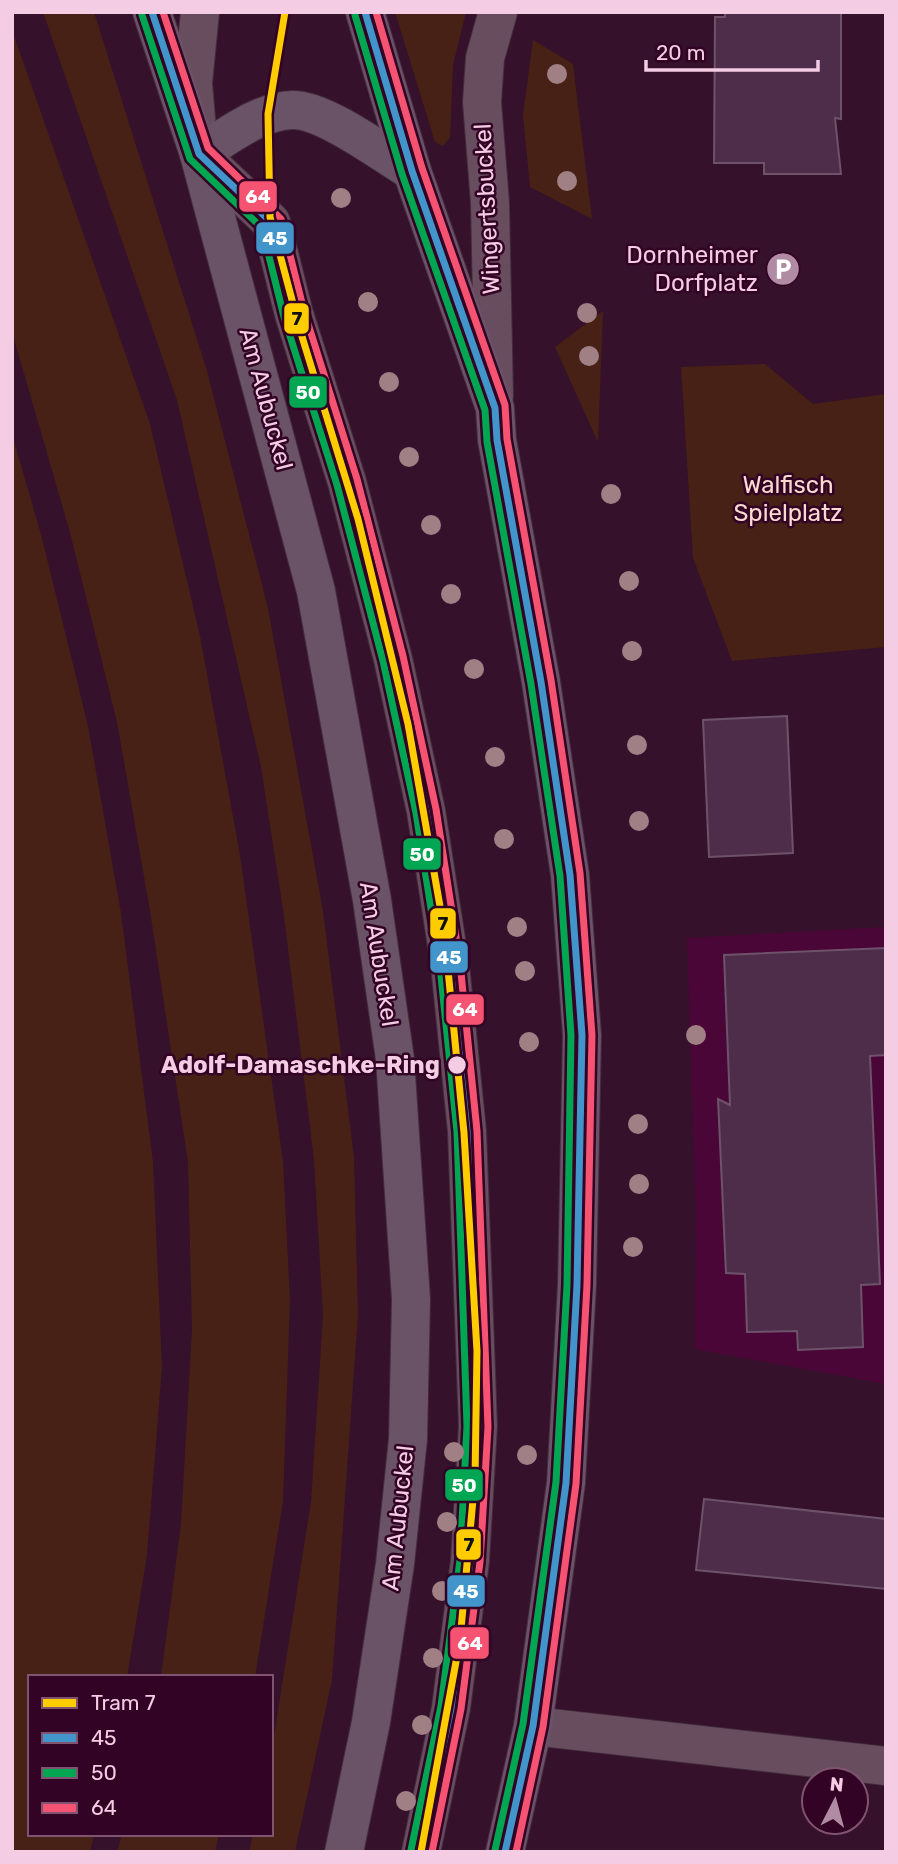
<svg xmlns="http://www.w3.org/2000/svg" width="898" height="1864" viewBox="0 0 898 1864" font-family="Rubik,sans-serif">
	<rect width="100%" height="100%" fill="#35112b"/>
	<polygon fill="#4b0638" points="886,927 886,1384 695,1349 696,1217 687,938"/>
	<g fill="#472116">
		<polygon points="43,12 94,12 207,371 268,608 323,911 354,1157 358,1315 332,1680 295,1852 249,1852 253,1834 271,1834 271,1755 311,1502 323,1315 314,1160 284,916 261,767 177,400"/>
		<polygon points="395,12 466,12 453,65 450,138 443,146 435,142"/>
		<polygon points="12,30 150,424 200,636 240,855 283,1161 290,1300 283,1501 255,1677 161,1677 181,1524 192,1329 188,1162 150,911 117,722 69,529 12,332"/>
		<polygon points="533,40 573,64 592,219 530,187 523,115"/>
		<polygon points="603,311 598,442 555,347"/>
		<polygon points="765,364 813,404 886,394 886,647 732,661 693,558 681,367"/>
		<polygon points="12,434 42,538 88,726 121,913 153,1162 162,1367 147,1555 127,1677 30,1677 30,1834 94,1834 90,1852 12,1852"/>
		<polygon points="122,1834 219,1834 215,1852 117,1852"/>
	</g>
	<g fill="#4e2d4b" stroke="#6d526a" stroke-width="2">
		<polygon points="725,12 841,12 841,119 835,118 841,174 764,174 764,163 714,163 715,17 725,17"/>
		<polygon points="787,716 793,853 709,857 703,720"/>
		<polygon points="886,948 886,1055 870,1056 880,1284 861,1285 863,1347 798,1350 797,1331 747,1332 745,1274 726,1273 718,1099 730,1105 724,955"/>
		<polygon points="704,1499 886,1519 886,1589 696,1570"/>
	</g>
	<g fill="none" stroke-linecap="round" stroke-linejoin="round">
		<g stroke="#442c3d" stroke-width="40">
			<g id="minor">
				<polyline points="200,12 193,83 199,154 271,222 294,314 347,482 393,659 426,811 450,965 467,1131 478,1426 470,1561 451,1708 421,1852"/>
				<polyline points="494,396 490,203 482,102 485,58 498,12"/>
				<polyline points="533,1726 886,1766"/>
			</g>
		</g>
		<g stroke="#442c3d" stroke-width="40">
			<g id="major">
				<polyline points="152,12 199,154 316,591 372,900 395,1059 411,1299 408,1439 395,1564 371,1722 344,1852"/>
				<polyline points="365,12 412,171 495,408 497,440 541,682 570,875 582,1035 577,1285 566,1483 533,1726 505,1852"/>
				<path d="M199,154C227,137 259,111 292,110C324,109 383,154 412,171"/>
			</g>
		</g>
		<use href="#minor" stroke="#674d5e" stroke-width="38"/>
		<use href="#major" stroke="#6a5267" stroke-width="38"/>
		<g stroke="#330325" stroke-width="12">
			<g id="bus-1">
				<polyline points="152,12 199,154 271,222 294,314 347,482 393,659 426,811 450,965 467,1131 478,1426 470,1561 451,1708 421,1852"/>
				<polyline points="365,12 412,171 495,408 497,440 541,682 570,875 582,1035 577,1285 566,1483 533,1726 505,1852"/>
			</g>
		</g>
		<g stroke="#330325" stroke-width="12">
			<g id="bus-2">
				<polyline points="142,15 190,159 262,228 284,317 337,485 383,661 416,813 440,966 457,1132 467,1426 460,1560 441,1706 411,1850"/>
				<polyline points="355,15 402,174 485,410 487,442 531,684 560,876 571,1035 567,1285 556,1482 523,1724 495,1850"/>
			</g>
		</g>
		<g stroke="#330325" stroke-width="12">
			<g id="bus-3">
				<polyline points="163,12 208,148 281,219 304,311 357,479 403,656 436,809 460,963 477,1131 488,1427 480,1562 461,1709 432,1852"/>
				<polyline points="376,12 422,168 505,405 507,439 551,680 580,873 592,1035 587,1285 576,1484 543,1727 516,1852"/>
			</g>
		</g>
		<use href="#bus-1" stroke="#4195ca" stroke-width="7"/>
		<use href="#bus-2" stroke="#00a651" stroke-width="7"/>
		<use href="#bus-3" stroke="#f65372" stroke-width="7"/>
		<g stroke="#330325" stroke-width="12">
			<polyline id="tram-1" points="285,12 268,114 270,217 300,330 358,519 408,724 444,929 464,1133 477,1351 475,1478 460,1640 421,1852"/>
		</g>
		<use href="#tram-1" stroke="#fc0" stroke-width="7"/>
	</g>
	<g fill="#a18085">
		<circle cx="557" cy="74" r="10"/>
		<circle cx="567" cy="181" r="10"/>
		<circle cx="341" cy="198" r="10"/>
		<circle cx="368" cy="302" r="10"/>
		<circle cx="587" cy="313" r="10"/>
		<circle cx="589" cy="356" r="10"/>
		<circle cx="389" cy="382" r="10"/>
		<circle cx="409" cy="457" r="10"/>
		<circle cx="611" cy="494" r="10"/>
		<circle cx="431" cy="525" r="10"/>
		<circle cx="629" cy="581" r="10"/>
		<circle cx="451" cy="594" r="10"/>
		<circle cx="632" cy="651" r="10"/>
		<circle cx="474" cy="669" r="10"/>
		<circle cx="637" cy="745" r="10"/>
		<circle cx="495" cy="757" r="10"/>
		<circle cx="639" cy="821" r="10"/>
		<circle cx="504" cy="839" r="10"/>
		<circle cx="517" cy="927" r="10"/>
		<circle cx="525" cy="971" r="10"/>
		<circle cx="696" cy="1035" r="10"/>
		<circle cx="529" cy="1042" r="10"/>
		<circle cx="638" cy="1124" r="10"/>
		<circle cx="639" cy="1184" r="10"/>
		<circle cx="633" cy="1247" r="10"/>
		<circle cx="454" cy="1452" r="10"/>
		<circle cx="527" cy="1455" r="10"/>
		<circle cx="447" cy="1522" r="10"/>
		<circle cx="442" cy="1591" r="10"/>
		<circle cx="433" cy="1658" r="10"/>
		<circle cx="422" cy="1725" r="10"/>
		<circle cx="406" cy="1801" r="10"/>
	</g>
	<defs>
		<g id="parking-disc" transform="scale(1.75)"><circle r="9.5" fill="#b18ba3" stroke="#330325"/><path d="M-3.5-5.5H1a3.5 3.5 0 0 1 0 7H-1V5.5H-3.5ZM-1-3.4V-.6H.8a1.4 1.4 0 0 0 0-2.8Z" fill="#fff"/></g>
	</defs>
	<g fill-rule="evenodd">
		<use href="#parking-disc" x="783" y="269"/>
	</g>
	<circle fill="#f4cce3" stroke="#330325" stroke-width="2.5" cx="457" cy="1065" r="10"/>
	<g text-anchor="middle" stroke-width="5" stroke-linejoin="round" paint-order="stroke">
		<g font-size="24" fill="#f4cce3" stroke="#330325">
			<text transform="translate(487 209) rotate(-93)" y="8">Wingertsbuckel</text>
			<text transform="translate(266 399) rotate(75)" y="8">Am Aubuckel</text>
			<text transform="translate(379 954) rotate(81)" y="8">Am Aubuckel</text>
			<text transform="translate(398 1518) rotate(-84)" y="8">Am Aubuckel</text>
		</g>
		<g font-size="24" fill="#f4cce3" stroke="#330325" text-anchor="end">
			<text x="758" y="263">Dornheimer<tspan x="758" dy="28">Dorfplatz</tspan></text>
		</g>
		<g font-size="24" fill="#fadace" stroke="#330325">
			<text x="788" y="493">Walfisch<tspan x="788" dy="28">Spielplatz</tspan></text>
		</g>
		<g font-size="24" font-weight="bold" fill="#f4cce3" stroke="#330325" text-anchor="end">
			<text x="440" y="1073">Adolf-Damaschke-Ring</text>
		</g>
	</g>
	<g stroke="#330325" stroke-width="2.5">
		<rect x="238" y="180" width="40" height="33" rx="7" fill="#f65372"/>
		<rect x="255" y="221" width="40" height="34" rx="7" fill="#4195ca"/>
		<rect x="283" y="302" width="27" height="33" rx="7" fill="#fc0"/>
		<rect x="288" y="375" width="40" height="34" rx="7" fill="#00a651"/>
		<rect x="402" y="837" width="40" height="34" rx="7" fill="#00a651"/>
		<rect x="429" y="907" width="28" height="33" rx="7" fill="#fc0"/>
		<rect x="429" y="940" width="40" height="34" rx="7" fill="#4195ca"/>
		<rect x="445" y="993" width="40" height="33" rx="7" fill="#f65372"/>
		<rect x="444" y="1468" width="40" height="34" rx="7" fill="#00a651"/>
		<rect x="455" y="1528" width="27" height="33" rx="7" fill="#fc0"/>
		<rect x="446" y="1574" width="40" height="34" rx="7" fill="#4195ca"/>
		<rect x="449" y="1626" width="41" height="34" rx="7" fill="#f65372"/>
	</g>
	<g font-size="19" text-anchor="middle" font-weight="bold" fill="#fff">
		<text x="258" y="203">64</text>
		<text x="275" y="245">45</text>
		<text x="308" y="399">50</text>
		<text x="422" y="861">50</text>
		<text x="449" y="964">45</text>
		<text x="465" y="1016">64</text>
		<text x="464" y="1492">50</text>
		<text x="466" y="1598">45</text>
		<text x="470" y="1650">64</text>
	</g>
	<g font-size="19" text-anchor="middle" font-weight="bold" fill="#111">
		<text x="297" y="325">7</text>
		<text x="443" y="930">7</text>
		<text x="469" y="1551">7</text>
	</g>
	<rect width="898" height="1864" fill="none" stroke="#f4cce3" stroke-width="28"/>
	<rect x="28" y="1675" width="245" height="161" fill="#330325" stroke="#805371" stroke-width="2"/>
	<rect x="42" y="1698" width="35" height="10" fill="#ffcc00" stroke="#805371" stroke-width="2"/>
	<text x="91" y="1710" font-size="21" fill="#f4cce3">Tram 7</text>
	<rect x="42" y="1733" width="35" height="10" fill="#4195ca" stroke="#805371" stroke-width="2"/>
	<text x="91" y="1745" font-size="21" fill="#f4cce3">45</text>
	<rect x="42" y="1768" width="35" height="10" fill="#00a651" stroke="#805371" stroke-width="2"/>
	<text x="91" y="1780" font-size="21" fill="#f4cce3">50</text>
	<rect x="42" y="1803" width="35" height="10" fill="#f65372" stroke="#805371" stroke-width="2"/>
	<text x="91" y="1815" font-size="21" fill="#f4cce3">64</text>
	<g transform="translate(835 1801) rotate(6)"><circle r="33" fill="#330325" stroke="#805371" stroke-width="2"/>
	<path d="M0-5L12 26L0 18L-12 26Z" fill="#b18ba3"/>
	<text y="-10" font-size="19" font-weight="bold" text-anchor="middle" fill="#f4cce3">N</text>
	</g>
	<path d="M646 60v10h172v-10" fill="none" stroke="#f4cce3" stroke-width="3.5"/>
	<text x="656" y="60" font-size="21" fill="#f4cce3" stroke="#330325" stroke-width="5" paint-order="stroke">20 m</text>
</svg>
